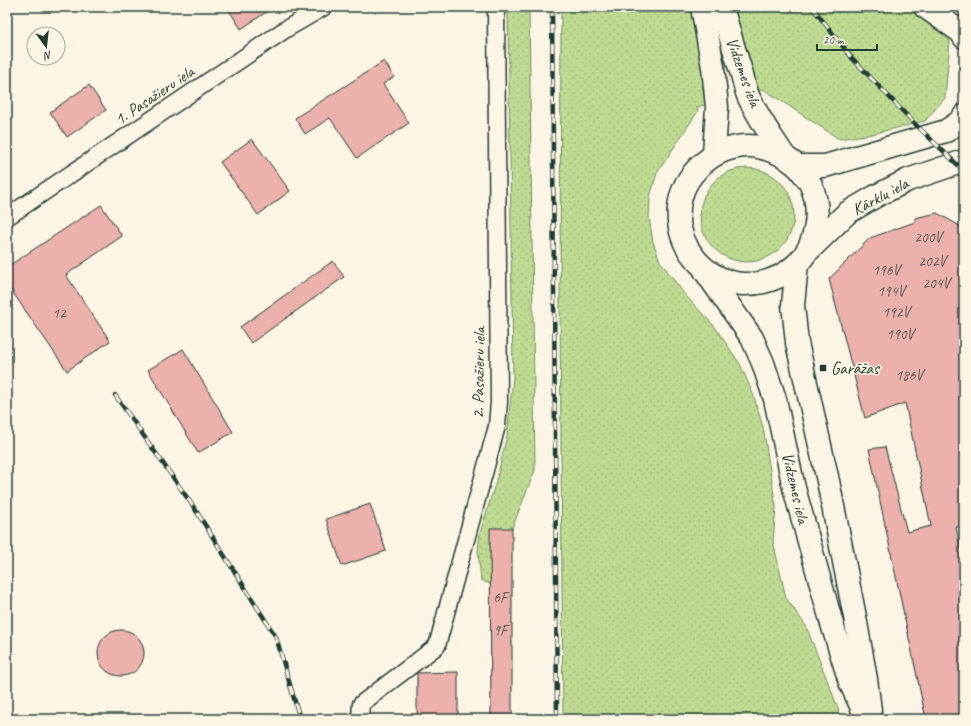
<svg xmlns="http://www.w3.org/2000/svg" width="971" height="726" viewBox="0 0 971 726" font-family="Caveat,sans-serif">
	<defs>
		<pattern id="grass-dots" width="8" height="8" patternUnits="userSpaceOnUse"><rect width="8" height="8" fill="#bfdb92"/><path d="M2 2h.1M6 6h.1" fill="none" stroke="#a4bd7e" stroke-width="1.8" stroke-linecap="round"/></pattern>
	</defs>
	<rect width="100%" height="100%" fill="#fcf5e5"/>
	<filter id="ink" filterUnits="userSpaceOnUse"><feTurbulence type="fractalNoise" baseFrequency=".025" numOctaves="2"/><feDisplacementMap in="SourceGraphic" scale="8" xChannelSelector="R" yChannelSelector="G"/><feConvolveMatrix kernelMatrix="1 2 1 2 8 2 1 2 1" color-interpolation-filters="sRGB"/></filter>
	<g filter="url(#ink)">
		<g fill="url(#grass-dots)" stroke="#6f8c63">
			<polygon points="508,7 529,7 535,470 490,584 481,580 478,551 480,533 497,478 507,436 513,377"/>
			<polygon points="561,7 692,7 709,104 697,107 698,111 657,173 650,197 649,218 653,242 660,261 685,295 715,327 740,364 753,394 763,427 776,507 773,541 786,598 806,626 838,708 840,719 563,719 560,307"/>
			<polygon points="731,7 912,7 950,41 945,98 925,121 872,134 839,139 763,89 755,92"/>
			<circle cx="747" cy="215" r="47"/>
		</g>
		<g fill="#ecb1ac" stroke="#1f3d34">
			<polygon points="227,7 274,7 241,29"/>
			<polygon points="384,61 394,77 383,84 409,123 357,158 330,118 305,134 295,118"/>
			<polygon points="89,85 106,110 67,137 50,112"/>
			<polygon points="252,139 290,191 258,215 220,162"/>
			<polygon points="101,205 122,236 66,275 110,341 67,371 7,284 7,267"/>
			<polygon points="937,213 960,226 964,247 964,526 956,527 964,565 964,719 926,719 869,449 885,447 907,532 931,526 905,403 865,418 829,279 870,238 915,222 915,218"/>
			<polygon points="333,261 344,277 251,343 240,327"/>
			<polygon points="183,349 233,432 198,453 148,370"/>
			<polygon points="370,504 386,551 342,566 326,519"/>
			<polygon points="490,528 512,528 512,719 491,719"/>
			<circle cx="121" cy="653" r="23"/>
			<polygon points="458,672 458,719 417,719 417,673"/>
		</g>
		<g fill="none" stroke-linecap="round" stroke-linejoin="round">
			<g stroke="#1f3d34" stroke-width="19">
				<g id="street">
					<polyline points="7,217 286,29 324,7"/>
					<polyline points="360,719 361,704 437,646 497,426 499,402 496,7"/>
				</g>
			</g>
			<g stroke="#1f3d34" stroke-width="25">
				<g id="secondary">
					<polyline points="702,7 713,67 717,107 714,154"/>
					<path d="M722,7C728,28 734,50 741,71C744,80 745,91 750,100C759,117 772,138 783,154C787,160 794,162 799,168C803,173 808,179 811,185C822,211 817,244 797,264C782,278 762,285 742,284C705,280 675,246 679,208C682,174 714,146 749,146C761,146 773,151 784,156"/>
					<polyline points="925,7 961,32 964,37"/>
					<polyline points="797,166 825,166 946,131 961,121 964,116"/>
					<polyline points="810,249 847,213 876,196 908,180 964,161"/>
					<polyline points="797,264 793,305 797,343 828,481 855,617 866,679 870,710"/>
					<polyline points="705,271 752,338 763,363 775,399 794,488 832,624 850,682 867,719"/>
				</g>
			</g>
			<use href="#street" stroke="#fcf5e5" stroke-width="16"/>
			<use href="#secondary" stroke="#fcf5e5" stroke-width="22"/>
			<g stroke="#1f3d34" stroke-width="4.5">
				<g id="rail">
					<polyline points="552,7 557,719"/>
					<polyline points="812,7 852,58 915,124 964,171"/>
					<polyline points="115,395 193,506 276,637 300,719"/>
				</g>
			</g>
			<use href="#rail" stroke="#fcf5e5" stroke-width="3" stroke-dasharray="9" stroke-linecap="butt"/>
		</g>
	</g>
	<rect fill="#1f3d34" stroke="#fcf5e5" stroke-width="1.5" x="819" y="364" width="8" height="8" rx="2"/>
	<g text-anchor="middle" stroke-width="3" stroke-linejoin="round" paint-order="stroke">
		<g font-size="15" fill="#525a52">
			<text x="928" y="242">200V</text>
			<text x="932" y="266">202V</text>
			<text x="886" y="275">196V</text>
			<text x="936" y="288">204V</text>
			<text x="891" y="296">194V</text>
			<text x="896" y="317">192V</text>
			<text x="59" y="318">12</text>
			<text x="900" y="339">190V</text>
			<text x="909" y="380">186V</text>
			<text x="500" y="602">6F</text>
			<text x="500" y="635">9F</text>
		</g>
		<g font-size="17" fill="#1f3d34" stroke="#fcf5e5">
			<text transform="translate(744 72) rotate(70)" y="6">Vidzemes iela</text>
			<text transform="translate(154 95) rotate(-34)" y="6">1. Pasažieru iela</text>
			<text transform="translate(880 196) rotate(-28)" y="6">Kārklu iela</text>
			<text transform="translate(478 373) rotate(-89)" y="6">2. Pasažieru iela</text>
			<text transform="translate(796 488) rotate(77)" y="6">Vidzemes iela</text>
		</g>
		<g font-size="17" fill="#1f3d34" stroke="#fcf5e5" text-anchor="start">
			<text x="831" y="374">Garāžas</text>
		</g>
	</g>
	<rect width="971" height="726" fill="none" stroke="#fcf5e5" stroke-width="24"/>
	<rect x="12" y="12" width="947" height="702" fill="none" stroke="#1f3d34" stroke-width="1.5" filter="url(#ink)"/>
	<g transform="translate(46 46) rotate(165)"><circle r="19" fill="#fcf5e5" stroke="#a4ab9e"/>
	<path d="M0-3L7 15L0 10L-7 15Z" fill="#1f3d34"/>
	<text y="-6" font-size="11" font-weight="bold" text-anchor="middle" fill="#1f3d34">N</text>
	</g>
	<path d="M817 44v6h60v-6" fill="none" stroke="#1f3d34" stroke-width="2"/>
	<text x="823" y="44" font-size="12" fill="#1f3d34" stroke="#fcf5e5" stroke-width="3" paint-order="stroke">20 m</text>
</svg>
